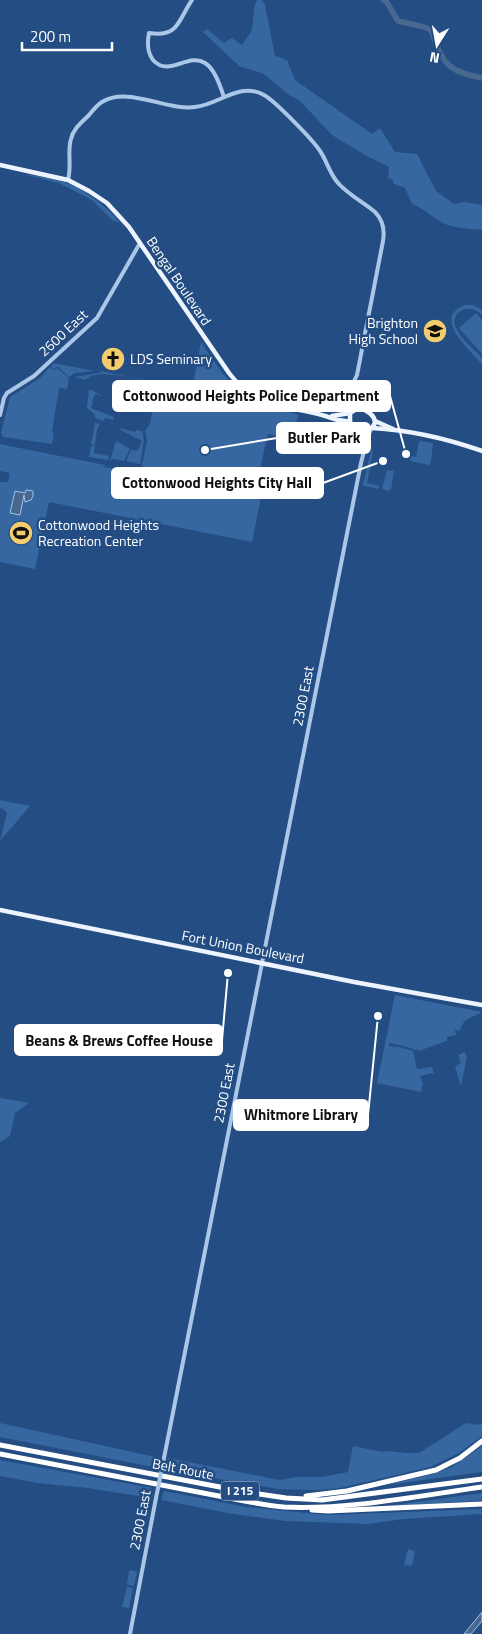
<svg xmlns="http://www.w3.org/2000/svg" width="482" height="1634" viewBox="0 0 482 1634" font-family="'Titillium Web',sans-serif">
	<rect width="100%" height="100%" fill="#234d83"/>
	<g fill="#3767a0">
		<path d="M257,0H262L265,5L275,56L287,60L295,80L372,134L380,128L395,152L417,154L436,191L454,204L464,202L482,205V230C469,228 455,229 443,223C432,217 422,207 412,204L405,188L394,184L392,179L388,178L389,167L365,155L332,135L299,100L289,95L264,74L239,66L203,32L207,29L224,43L232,38L242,45L252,30L254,8Z"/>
		<path d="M27,175H30C43,177 57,179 69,184C88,191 115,213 126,231L120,223L112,220L92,200L59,183Z"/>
		<path d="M465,305H473L482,310V315C470,302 449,311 456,328C461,339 474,349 482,358V364C470,350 431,318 465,305Z"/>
		<polygon points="476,313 482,320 482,354 459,328"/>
		<path d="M201,342C219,368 234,395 265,407C275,411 288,410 298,415L293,439L268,434L254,495L261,497L252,542L49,502L35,569L0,562V482H8L10,473L0,471V444L105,465L104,467L131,472L132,470H141L147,441L145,430L150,424L157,384C139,380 98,367 85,380L74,377L99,373L101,371L192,390Z"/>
		<polygon points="54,363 95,371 75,373 69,377 58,367 53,369 51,366"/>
		<polygon points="50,367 53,370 57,368 69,378 67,389 59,388 52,432 54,433 52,444 3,437 1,433 10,397 39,379"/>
		<polygon points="89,389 101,395 100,397 100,395 95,394 92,402 93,403 91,408 114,417 113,420 105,418 104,421 95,418 95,415 87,408"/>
		<polygon points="95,423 100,424 97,430 95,445 91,444"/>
		<polygon points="119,428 135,432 136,430 142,431 144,440 140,464 126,461 131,450 137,451 142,441 119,429"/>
		<polygon points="116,441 130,449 124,461 113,459 110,461"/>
		<polygon points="419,441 433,443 431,462 429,465 410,461 411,456 416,457"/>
		<polygon points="91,446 95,446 94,453 109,456 108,460 89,457"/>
		<polygon points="371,451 373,451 367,483 380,486 378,489 362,485 364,481"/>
		<polygon points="387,470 394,471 391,489 388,491 382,489"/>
		<polygon points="0,800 30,806 0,841 7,813 5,810 0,808"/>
		<path d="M395,995L482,1012C473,1018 463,1017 460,1031L455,1030L456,1035L447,1037V1041C436,1044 429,1048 418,1051V1049L414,1050L411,1048L389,1043V1046L399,1047L413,1051L417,1069L432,1067L434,1073L420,1076L423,1084L421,1092L377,1083Z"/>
		<polygon points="465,1052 467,1057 461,1086 455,1067 461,1063 458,1055"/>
		<polygon points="0,1098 29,1103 15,1113 10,1136 0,1142"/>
		<polygon points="0,1423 160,1458 158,1468 0,1437"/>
		<polygon points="466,1423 478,1425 482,1423 482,1436 459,1453 430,1467 340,1488 316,1490 279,1489 166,1470 168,1458 280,1480 295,1477 322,1477 348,1472 353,1446 383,1452 389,1451 406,1453 419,1453"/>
		<polygon points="482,1446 482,1472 380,1486 433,1474 452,1467"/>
		<polygon points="0,1460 152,1488 153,1496 151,1498 88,1488 37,1483 0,1476"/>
		<polygon points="164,1491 246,1507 327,1515 482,1509 482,1514 404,1519 368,1524 285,1521 233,1514 161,1500"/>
		<polygon points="482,1493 482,1500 474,1501 379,1507"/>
		<polygon points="408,1549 415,1551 412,1566 404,1565"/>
		<polygon points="129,1570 137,1571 134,1586 127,1585"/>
		<polygon points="127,1587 133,1588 129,1608 122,1607"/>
	</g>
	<g fill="#49688f" stroke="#9fc2e9">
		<polygon points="26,490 33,491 33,496 31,500 25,502 24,495 20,515 10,513 15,491 25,493"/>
		<polygon points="482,1612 482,1621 471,1634 464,1634"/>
	</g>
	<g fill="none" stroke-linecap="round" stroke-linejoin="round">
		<path stroke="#49688f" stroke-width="5.5" d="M383,0L386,1L398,21L424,27L431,30C443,63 446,71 482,78"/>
		<g stroke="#abc7e8" stroke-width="4">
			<path d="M192,0C178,20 179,38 149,33C147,43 147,52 153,60C169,78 188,52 205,63C215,69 220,86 224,97"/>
			<path d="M68,180C72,165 67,152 71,139C73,129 82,122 89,115C93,110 97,105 102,102C128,86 167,111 195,107C219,105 239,81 264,95C275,101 313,140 320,151C327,161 330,175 339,184C349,195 363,202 375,212C383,220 385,229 383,241L357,375L347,396L351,412"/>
			<polyline points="0,415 4,398 7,393 34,376 97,318 140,243"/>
			<polyline points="164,1458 361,463 367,439 371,429"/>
			<polyline points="130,1634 156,1498"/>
		</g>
		<g stroke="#edf4fe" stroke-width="4.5">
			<path d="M0,165L68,180L89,191L107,203L129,227L229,373C262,416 291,402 334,419C339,421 345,420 350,422"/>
			<path d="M358,408C366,409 375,415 375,423L372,428L360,429L350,423V413Z"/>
			<polyline points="332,416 350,413"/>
			<polyline points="375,421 393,429"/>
			<path d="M372,428C409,430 448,439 482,451"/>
			<polyline points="0,910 354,982 482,1005"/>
		</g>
		<g stroke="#fff" stroke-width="5">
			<polyline points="0,1445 246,1492 286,1498 322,1500 482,1479"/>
			<path d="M0,1454L250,1502C261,1504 273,1506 284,1507C348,1510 418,1496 482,1487"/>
			<polyline points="306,1496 347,1491 436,1470 460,1458 482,1441"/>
			<polyline points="312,1510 328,1511 482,1504"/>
		</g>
		<polyline stroke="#abc7e8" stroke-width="4" points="156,1498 164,1458"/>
	</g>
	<defs>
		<g id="school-disc" transform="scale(1.25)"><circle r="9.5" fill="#f3cc6d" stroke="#234d83"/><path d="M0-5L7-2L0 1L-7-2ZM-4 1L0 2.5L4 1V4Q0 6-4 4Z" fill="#111"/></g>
		<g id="church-disc" transform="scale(1.25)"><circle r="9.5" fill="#f3cc6d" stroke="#234d83"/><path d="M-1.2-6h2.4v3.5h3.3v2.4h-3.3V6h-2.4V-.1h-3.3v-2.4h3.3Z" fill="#111"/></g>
		<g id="stadium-disc" transform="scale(1.25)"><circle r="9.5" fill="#f3cc6d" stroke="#234d83"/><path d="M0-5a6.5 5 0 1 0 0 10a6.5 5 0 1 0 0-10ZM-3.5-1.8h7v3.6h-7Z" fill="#111"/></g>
	</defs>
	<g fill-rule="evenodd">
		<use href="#school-disc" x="435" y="331"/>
		<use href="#church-disc" x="113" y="359"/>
		<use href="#stadium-disc" x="21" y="533"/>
	</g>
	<g text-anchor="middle" stroke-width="5" stroke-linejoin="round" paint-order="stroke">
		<rect fill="#234d83" stroke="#bdcada" stroke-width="1" x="221" y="1481.5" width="38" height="19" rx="4"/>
		<g font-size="12" font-weight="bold" fill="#fff">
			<text x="240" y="1495">I 215</text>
		</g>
		<g font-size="14" fill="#fff" stroke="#234d83">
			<text transform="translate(179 281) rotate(56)" y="5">Bengal Boulevard</text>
			<text transform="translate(63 333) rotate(-43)" y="5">2600 East</text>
			<text transform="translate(303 696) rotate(-79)" y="5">2300 East</text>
			<text transform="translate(243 947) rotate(11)" y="5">Fort Union Boulevard</text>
			<text transform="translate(224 1093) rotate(-79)" y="5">2300 East</text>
			<text transform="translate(183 1469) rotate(11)" y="5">Belt Route</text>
			<text transform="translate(140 1520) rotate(-79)" y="5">2300 East</text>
		</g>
		<g font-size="14" fill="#fff" stroke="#234d83" text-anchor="start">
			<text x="418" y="328" text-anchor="end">Brighton<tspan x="418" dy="16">High School</tspan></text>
			<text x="130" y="364">LDS Seminary</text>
			<text x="38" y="530">Cottonwood Heights<tspan x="38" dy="16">Recreation Center</tspan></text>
		</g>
	</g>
	<path fill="none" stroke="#fff" stroke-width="2" d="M406 454L390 396M205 450L277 438M383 461L323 483M228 973L222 1040M378 1016L368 1115"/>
	<g fill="#fff" stroke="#234d83" stroke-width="2">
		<circle cx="406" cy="454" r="5"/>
		<circle cx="205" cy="450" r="5"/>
		<circle cx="383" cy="461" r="5"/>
		<circle cx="228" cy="973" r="5"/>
		<circle cx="378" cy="1016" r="5"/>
	</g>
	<g fill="#fff" stroke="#fff" stroke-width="2">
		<rect x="113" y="381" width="277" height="30" rx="5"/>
		<rect x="277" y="423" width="93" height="30" rx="5"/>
		<rect x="112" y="468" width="211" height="30" rx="5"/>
		<rect x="15" y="1025" width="207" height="30" rx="5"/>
		<rect x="234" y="1100" width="134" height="30" rx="5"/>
	</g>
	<g font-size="15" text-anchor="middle" font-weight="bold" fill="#111">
		<text x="251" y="401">Cottonwood Heights Police Department</text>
		<text x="324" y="443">Butler Park</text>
		<text x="217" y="488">Cottonwood Heights City Hall</text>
		<text x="119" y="1046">Beans &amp; Brews Coffee House</text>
		<text x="301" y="1120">Whitmore Library</text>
	</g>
	<g transform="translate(437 45) rotate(191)" stroke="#234d83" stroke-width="4" paint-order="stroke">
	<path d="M0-4L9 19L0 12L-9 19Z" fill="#ffffff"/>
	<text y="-8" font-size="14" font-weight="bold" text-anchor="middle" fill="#ffffff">N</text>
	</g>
	<path d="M22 42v8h90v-8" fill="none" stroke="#ffffff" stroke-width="2.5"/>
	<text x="30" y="42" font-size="15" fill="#ffffff" stroke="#234d83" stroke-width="4" paint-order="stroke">200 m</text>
</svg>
